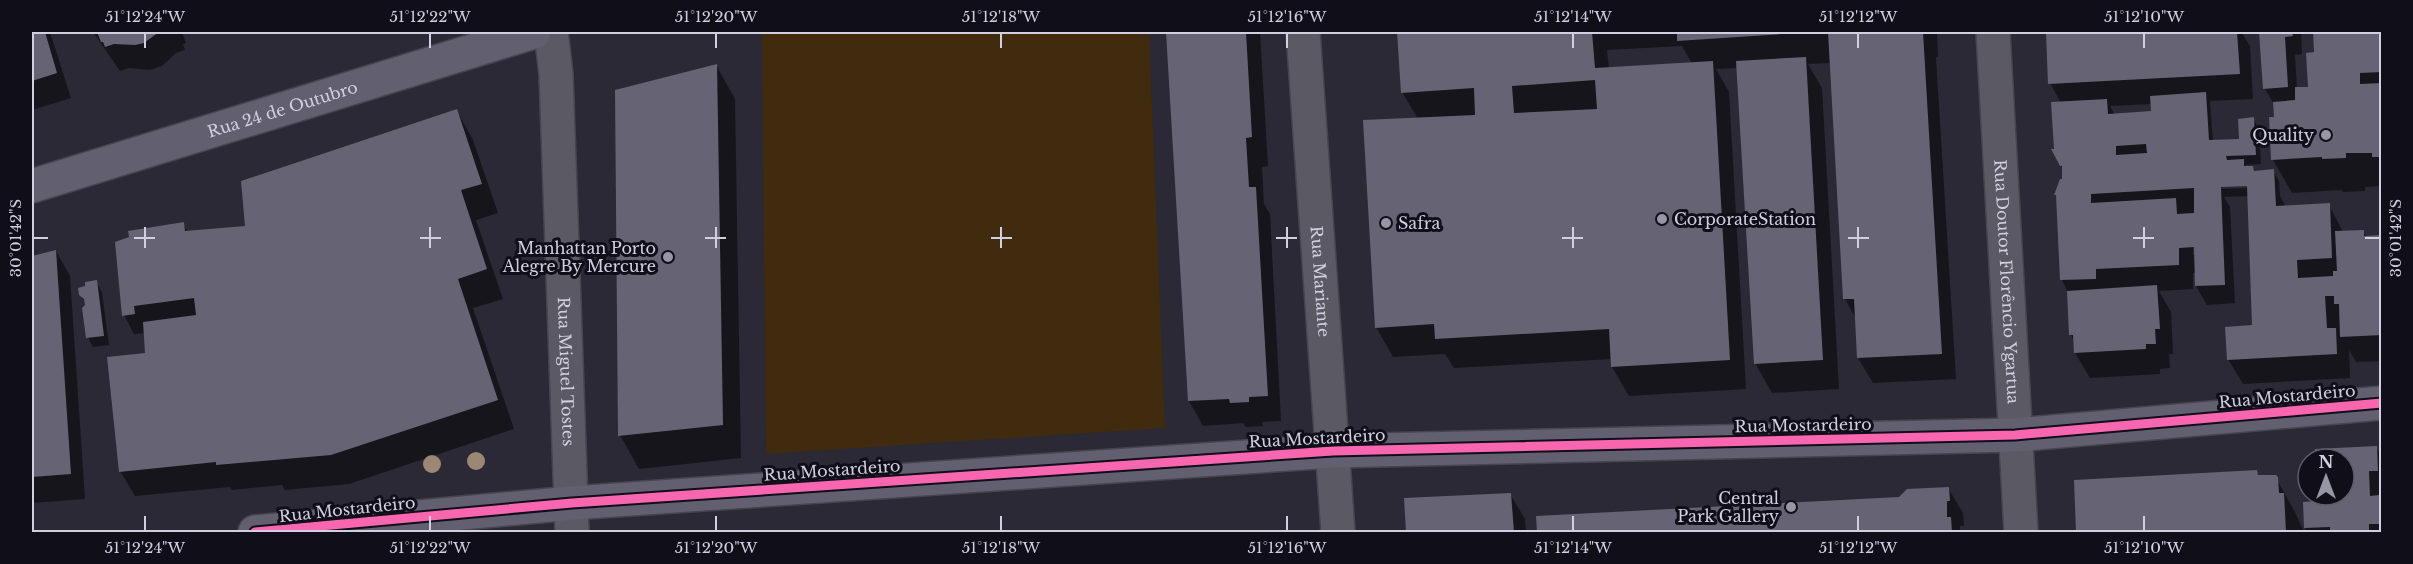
<svg xmlns="http://www.w3.org/2000/svg" width="2413" height="564" viewBox="0 0 2413 564" font-family="'Libre Baskerville',serif">
	<rect width="100%" height="100%" fill="#2a2935"/>
	<polygon fill="#402b0e" points="762,32 1149,32 1165,428 766,454"/>
	<g fill="#0007" fill-rule="evenodd">
		<polygon points="32,32 50,32 71,98 32,110"/>
		<polygon points="93,32 182,32 186,43 183,44 185,50 176,53 162,66 150,70 129,68 120,71"/>
		<polygon points="1167,32 1260,32 1268,166 1262,167 1264,204 1270,214 1281,421 1262,422 1263,426 1246,427 1243,423 1203,426 1189,401"/>
		<path d="M1398,32H1937L1938,57H1936L1956,379L1873,383L1858,358L1856,319L1845,299L1831,63L1808,64L1822,88L1839,389L1772,393L1755,363L1738,68L1716,69L1729,92L1746,389L1629,396L1612,367V359L1454,368L1445,354L1393,357L1376,327L1418,119L1402,92ZM1682,46L1692,64L1609,69L1607,50Z"/>
		<path d="M2047,32H2241L2250,46L2253,99L2210,101L2213,142L2241,140L2253,119L2259,129L2261,164L2245,165L2247,168L2253,167L2255,172L2273,171L2279,181L2280,196L2286,207L2329,205L2343,232L2363,231L2366,237L2382,236V361L2356,362L2349,350L2350,378L2243,384L2228,359L2254,327L2249,196L2224,197L2230,207L2235,303L2207,305L2196,286V273H2193V289L2159,291L2171,312L2173,354H2169L2170,368L2160,369V374L2090,378L2075,353L2074,341L2071,335L2068,292L2062,280L2058,199L2056,195L2061,180H2064L2063,169L2053,151H2056L2061,103L2050,83ZM2152,104V112L2115,115L2110,106ZM2248,185V188L2213,189V186ZM2193,238L2196,255H2193Z"/>
		<polygon points="2261,32 2301,32 2302,54 2295,55 2297,89 2310,88 2316,54 2315,32 2382,32 2382,186 2365,187 2365,191 2343,192 2341,190 2292,193 2273,160 2275,106 2265,89"/>
		<polygon points="716,65 735,99 741,458 639,469 620,435"/>
		<polygon points="457,111 473,140 498,213 476,220 503,299 473,308 514,429 349,484 285,490 282,485 232,490 230,487 135,496 120,471 146,354 145,333 134,334 124,315 183,224 188,233 244,228"/>
		<polygon points="56,251 70,276 85,499 32,503 32,257"/>
		<polygon points="96,282 102,292 109,345 93,347 88,338 84,309 86,304 81,295"/>
		<polygon points="2376,448 2382,457 2382,489 2379,489 2382,502 2382,532 2308,532 2305,528 2318,503 2317,495 2344,495 2344,459 2316,459"/>
		<polygon points="2256,472 2259,477 2275,476 2295,512 2304,532 2078,532 2075,482"/>
		<polygon points="1948,488 1963,513 1964,526 1960,526 1960,532 1539,532 1538,518 1898,498"/>
		<polygon points="1510,494 1525,519 1526,532 1408,532 1406,500"/>
	</g>
	<g fill="#666474" fill-rule="evenodd">
		<polygon points="32,32 45,32 57,73 32,81"/>
		<polygon points="97,32 159,32 144,43 135,45 114,44 105,47 103,42 101,42"/>
		<polygon points="1166,32 1246,32 1252,137 1246,138 1249,187 1256,187 1268,396 1249,397 1249,402 1230,403 1229,399 1188,401"/>
		<path d="M1397,32H1592L1595,68L1713,61L1730,360L1611,367L1609,329L1435,339L1434,324L1375,328L1363,120L1475,115L1474,88L1401,93ZM1595,80L1597,109L1514,113L1512,86Z"/>
		<polygon points="1677,32 1797,32 1797,33 1677,41"/>
		<polygon points="1828,32 1923,32 1942,354 1857,358 1854,299 1843,299"/>
		<polygon points="2046,32 2237,32 2240,74 2048,84"/>
		<polygon points="2259,32 2292,32 2293,36 2285,37 2288,87 2263,89"/>
		<polygon points="2313,32 2382,32 2382,72 2360,73 2360,84 2382,83 2382,157 2372,157 2372,153 2346,153 2346,158 2322,159 2322,157 2271,160 2269,117 2274,117 2273,102 2295,100 2295,87 2308,87 2306,53 2314,52"/>
		<polygon points="1806,57 1823,360 1754,364 1736,61"/>
		<polygon points="717,64 723,425 618,436 615,90"/>
		<path d="M2206,92L2209,140L2239,139L2238,119L2254,117L2256,155L2226,156L2227,160L2244,159V166H2253L2254,171L2274,169L2276,206L2330,203L2332,258L2297,260L2298,278L2333,276V271H2337L2335,231L2364,230V236L2382,235V335L2340,337L2339,304H2334V296H2325L2327,328H2336L2337,354L2227,360L2225,327L2252,325L2247,186L2221,187L2225,285L2195,286L2194,247L2179,248V265L2096,269V279L2060,280L2056,195H2054L2060,179H2062V166H2060L2051,149H2054L2051,102L2107,99L2108,114L2151,111L2150,96ZM2146,144L2147,153L2116,155V146ZM2194,188V213L2177,214L2176,198L2091,203V194Z"/>
		<polygon points="457,109 482,184 461,190 487,269 458,279 498,400 331,455 216,465 216,462 119,472 107,357 145,353 143,322 196,315 194,298 134,306 135,314 122,316 115,242 129,237 128,231 184,222 185,231 245,226 241,181"/>
		<polygon points="56,250 71,474 32,477 32,256"/>
		<polygon points="97,280 104,336 86,338 82,308 85,305 84,299 79,295 78,288 85,286 85,282"/>
		<polygon points="2157,285 2160,329 2155,329 2156,344 2146,344 2146,349 2074,353 2073,335 2069,335 2067,291"/>
		<polygon points="2377,446 2378,471 2369,471 2370,496 2379,495 2380,524 2369,524 2369,532 2330,532 2330,527 2304,528 2303,502 2316,501 2316,495 2344,495 2344,459 2315,459 2315,449"/>
		<polygon points="2257,470 2258,475 2276,475 2278,477 2279,493 2284,493 2286,532 2076,532 2074,480"/>
		<polygon points="1949,487 1950,501 1947,501 1947,517 1951,517 1952,532 1537,532 1536,516 1899,497 1907,489"/>
		<polygon points="1511,493 1514,532 1406,532 1404,498"/>
	</g>
	<g fill="none" stroke-linecap="round" stroke-linejoin="round">
		<g stroke="#45444f" stroke-width="36">
			<g id="minor">
				<path id="s1" d="M551,32L556,74L572,532"/>
				<path id="s2" d="M1303,32L1338,532"/>
				<path id="s3" d="M1993,32L2021,532"/>
			</g>
		</g>
		<g stroke="#45444f" stroke-width="36">
			<g id="major">
				<path id="s4" d="M32,186L534,32"/>
				<polyline points="255,532 572,503 1333,451 2015,435 2382,403"/>
			</g>
		</g>
		<use href="#minor" stroke="#5b5a64" stroke-width="33"/>
		<use href="#major" stroke="#626070" stroke-width="33"/>
		<g stroke="#100e19" stroke-width="13">
			<polyline id="cycleway" points="255,532 572,503 1333,451 2015,435 2382,403"/>
		</g>
		<use href="#cycleway" stroke="#f766af" stroke-width="9"/>
	</g>
	<g fill="#9c8775">
		<circle cx="476" cy="461" r="9"/>
		<circle cx="432" cy="464" r="9"/>
	</g>
	<path fill="none" stroke="#d1d0e0" stroke-width="2" d="M145,33V48M430,33V48M716,33V48M1001,33V48M1287,33V48M1573,33V48M1858,33V48M2144,33V48M145,227V248M430,227V248M716,227V248M1001,227V248M1287,227V248M1573,227V248M1858,227V248M2144,227V248M33,238H48M134,238H155M420,238H441M705,238H726M991,238H1012M1276,238H1297M1562,238H1583M1848,238H1869M2133,238H2154M2365,238H2380M145,516V531M430,516V531M716,516V531M1001,516V531M1287,516V531M1573,516V531M1858,516V531M2144,516V531"/>
	<g fill="#9796a4" stroke="#100e19" stroke-width="2">
		<circle cx="2326" cy="135" r="6"/>
		<circle cx="1662" cy="219" r="6"/>
		<circle cx="1386" cy="223" r="6"/>
		<circle cx="668" cy="257" r="6"/>
		<circle cx="1791" cy="507" r="6"/>
	</g>
	<g text-anchor="middle" stroke-width="6" stroke-linejoin="round" paint-order="stroke">
		<g font-size="16" fill="#d1d0e0" stroke="#100e19">
			<text dy="6" stroke="none"><textPath href="#s4" startOffset="262">Rua 24 de Outubro</textPath></text>
			<text dy="6" stroke="none"><textPath href="#s2" startOffset="250">Rua Mariante</textPath></text>
			<text dy="6" stroke="none"><textPath href="#s3" startOffset="250">Rua Doutor Florêncio Ygartua</textPath></text>
			<text dy="6" stroke="none"><textPath href="#s1" startOffset="340">Rua Miguel Tostes</textPath></text>
			<text transform="translate(2287 396) rotate(-5)" y="6">Rua Mostardeiro</text>
			<text transform="translate(1803 425) rotate(-1)" y="6">Rua Mostardeiro</text>
			<text transform="translate(1317 438) rotate(-3)" y="6">Rua Mostardeiro</text>
			<text transform="translate(832 470) rotate(-4)" y="6">Rua Mostardeiro</text>
			<text transform="translate(347 509) rotate(-6)" y="6">Rua Mostardeiro</text>
		</g>
		<g font-size="16" fill="#d1d0e0" stroke="#100e19" text-anchor="end">
			<text x="2314" y="141">Quality</text>
			<text x="1674" y="225" text-anchor="start">CorporateStation</text>
			<text x="1398" y="229" text-anchor="start">Safra</text>
			<text x="656" y="254">Manhattan Porto<tspan x="656" dy="18">Alegre By Mercure</tspan></text>
			<text x="1779" y="504">Central<tspan x="1779" dy="18">Park Gallery</tspan></text>
		</g>
	</g>
	<rect width="2413" height="564" fill="none" stroke="#100e19" stroke-width="66"/>
	<g transform="translate(2326 477)"><circle r="28" fill="#100e19" stroke="#5d5c69" stroke-width="1.5"/>
	<path d="M0-4.5L10 22L0 15L-10 22Z" fill="#9796a4"/>
	<text y="-9" font-size="16" font-weight="bold" text-anchor="middle" fill="#d1d0e0">N</text>
	</g>
	<rect x="33" y="33" width="2347" height="498" fill="none" stroke="#d1d0e0" stroke-width="2"/>
	<g font-size="15" text-anchor="middle" fill="#d1d0e0">
		<text x="145" y="22">51°12'24"W</text>
		<text x="430" y="22">51°12'22"W</text>
		<text x="716" y="22">51°12'20"W</text>
		<text x="1001" y="22">51°12'18"W</text>
		<text x="1287" y="22">51°12'16"W</text>
		<text x="1573" y="22">51°12'14"W</text>
		<text x="1858" y="22">51°12'12"W</text>
		<text x="2144" y="22">51°12'10"W</text>
		<text transform="translate(16 238) rotate(-90)" y="5">30°01'42"S</text>
		<text transform="translate(2396 238) rotate(-90)" y="5">30°01'42"S</text>
		<text x="145" y="553">51°12'24"W</text>
		<text x="430" y="553">51°12'22"W</text>
		<text x="716" y="553">51°12'20"W</text>
		<text x="1001" y="553">51°12'18"W</text>
		<text x="1287" y="553">51°12'16"W</text>
		<text x="1573" y="553">51°12'14"W</text>
		<text x="1858" y="553">51°12'12"W</text>
		<text x="2144" y="553">51°12'10"W</text>
	</g>
</svg>
